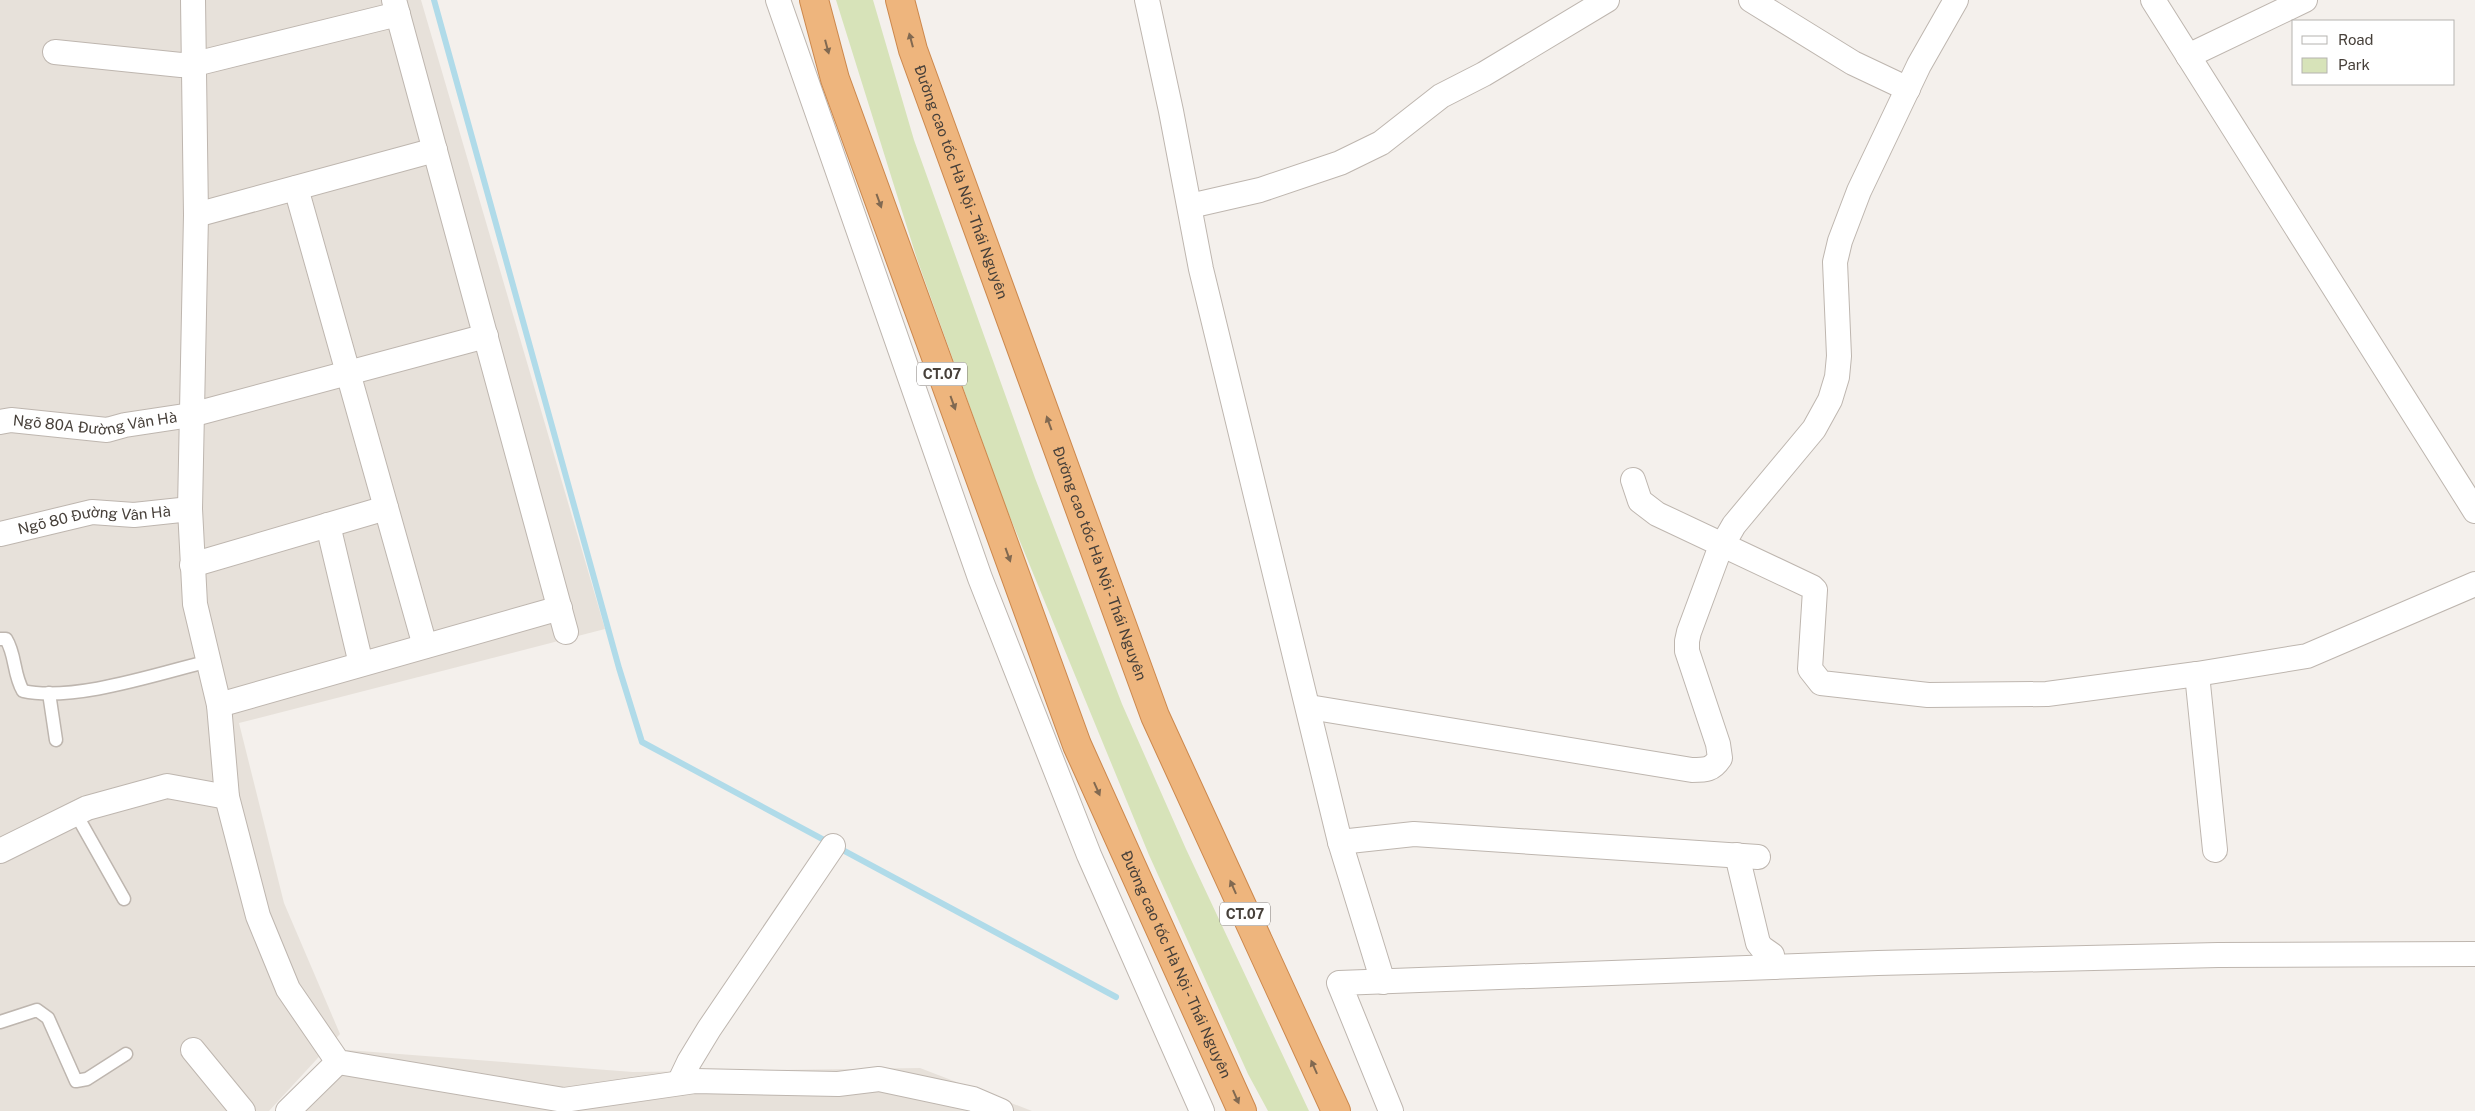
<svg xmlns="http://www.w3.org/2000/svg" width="2475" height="1111" viewBox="0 0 2475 1111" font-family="'Public Sans',sans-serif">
	<rect width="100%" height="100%" fill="#f4f0ec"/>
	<g fill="#e7e1da">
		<polygon points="0,0 421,0 605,629 239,723 284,903 340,1034 269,1111 0,1111"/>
		<polygon points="347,1050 633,1072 920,1068 1032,1111 287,1111"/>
	</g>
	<polygon fill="#d7e3b9" points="836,0 873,0 914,140 1035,478 1122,704 1186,849 1309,1111 1268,1111 1248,1074 1149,855 1005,505 917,259"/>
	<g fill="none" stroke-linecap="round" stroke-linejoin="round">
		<polyline stroke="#b0dbe9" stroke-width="6" points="434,0 619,668 642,742 1116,997"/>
		<g stroke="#beb6af" stroke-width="15">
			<g id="service">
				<path d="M0,639H6C16,655 13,674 23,691C74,702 157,674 209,661"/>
				<polyline points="49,693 56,740"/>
				<polyline points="76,814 124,899"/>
				<polyline points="0,1022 37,1010 48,1018 76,1081 87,1079 126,1054"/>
			</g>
		</g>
		<g stroke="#beb6af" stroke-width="26">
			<g id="minor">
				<polyline points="193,0 196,215 190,509 195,604 219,705 227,797 258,916 288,989 338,1062 564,1100 695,1081 838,1084 879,1079 973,1099 1001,1111"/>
				<polyline points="394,0 566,632"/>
				<polyline points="778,0 980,578 1089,855 1202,1111"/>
				<polyline points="1147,0 1171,111 1201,269 1340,842 1383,982"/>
				<polyline points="1751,0 1853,63 1908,89"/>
				<polyline points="2153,0 2475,511"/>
				<polyline points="55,52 181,65 195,64 398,14"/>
				<polyline points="2188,56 2305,0"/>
				<polyline points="296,188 425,646"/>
				<polyline points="1190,206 1260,190 1340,163 1381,143 1441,96 1484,74 1607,0"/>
				<polyline points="196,215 435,150"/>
				<path id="s1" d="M0,422L11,420L107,430L125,425L191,415L486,336"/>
				<polyline points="1633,480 1640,501 1657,514 1812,587 1815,590 1810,669 1821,683 1928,695 2047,694 2197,674 2307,656 2475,584"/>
				<polyline points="328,525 361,664"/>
				<path id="s2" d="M0,534L92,512L134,515L190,509"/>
				<polyline points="192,565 386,508"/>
				<polyline points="2197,674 2215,850"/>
				<polyline points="219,705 560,608"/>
				<path d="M1309,707L1692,770C1706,770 1712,770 1720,758L1718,744L1687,651V641L1689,632L1719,551L1734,525L1814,429L1830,400L1837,377L1839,356L1835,262L1840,241L1859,191L1919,65L1956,0"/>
				<polyline points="1340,842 1414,834 1758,857"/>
				<polyline points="0,851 87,808 167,786 227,797"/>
				<polyline points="1737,855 1758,943 1762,948 1772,955 1774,967"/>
				<polyline points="193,1050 243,1111"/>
				<polyline points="679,1083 689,1062 709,1029 833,846"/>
				<polyline points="288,1111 338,1062"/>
				<polyline points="1391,1111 1339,983 1878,963 2218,955 2475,954"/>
			</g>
		</g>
		<g stroke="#cc884d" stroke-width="30">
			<g id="motorway">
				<path id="s3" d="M814,0L835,79L1077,745L1242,1111"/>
				<path id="s4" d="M900,0L913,50L1155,716L1336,1111"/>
			</g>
		</g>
		<use href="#service" stroke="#fff" stroke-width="12"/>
		<use href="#minor" stroke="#fff" stroke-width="24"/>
		<use href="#motorway" stroke="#eeb57d" stroke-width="28"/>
	</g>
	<defs><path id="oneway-solid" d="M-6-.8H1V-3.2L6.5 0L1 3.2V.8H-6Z" transform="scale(1.25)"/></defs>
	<g fill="#816951">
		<use href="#oneway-solid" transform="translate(911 40) rotate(-105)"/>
		<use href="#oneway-solid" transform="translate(827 47) rotate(75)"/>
		<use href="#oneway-solid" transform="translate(879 201) rotate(70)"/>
		<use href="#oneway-solid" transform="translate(953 403) rotate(70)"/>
		<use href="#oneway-solid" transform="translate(1049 423) rotate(-110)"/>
		<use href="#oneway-solid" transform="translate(1008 555) rotate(70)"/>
		<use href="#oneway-solid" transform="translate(1097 789) rotate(66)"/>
		<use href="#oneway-solid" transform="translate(1233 887) rotate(-114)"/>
		<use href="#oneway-solid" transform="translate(1314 1067) rotate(-114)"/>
		<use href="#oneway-solid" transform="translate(1236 1097) rotate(66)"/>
	</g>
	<g text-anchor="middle" stroke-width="4" stroke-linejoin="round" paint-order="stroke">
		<g fill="#fff" stroke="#7e7975" stroke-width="1">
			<rect x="917" y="362.5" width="50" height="23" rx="4"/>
			<rect x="1220" y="902.5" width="50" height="23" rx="4"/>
		</g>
		<g font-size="14" font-weight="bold" fill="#47403a">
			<text x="942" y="379">CT.07</text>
			<text x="1245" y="919">CT.07</text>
		</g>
		<g font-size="15" fill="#47403a" stroke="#fff">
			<text dy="5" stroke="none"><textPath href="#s4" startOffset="192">Đường cao tốc Hà Nội - Thái Nguyên</textPath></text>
			<text dy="5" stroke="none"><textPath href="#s1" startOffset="96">Ngõ 80A Đường Vân Hà</textPath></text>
			<text dy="5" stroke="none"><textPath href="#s2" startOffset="96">Ngõ 80 Đường Vân Hà</textPath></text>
			<text dy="5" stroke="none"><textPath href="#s4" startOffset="598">Đường cao tốc Hà Nội - Thái Nguyên</textPath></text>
			<text dy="5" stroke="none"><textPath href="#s3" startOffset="1031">Đường cao tốc Hà Nội - Thái Nguyên</textPath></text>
		</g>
	</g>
	<rect x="2292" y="20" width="162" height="65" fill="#ffffff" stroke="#b5b3b0"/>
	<rect x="2302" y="36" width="25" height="8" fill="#ffffff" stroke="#b5b3b0"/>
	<text x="2338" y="45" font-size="15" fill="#47403a">Road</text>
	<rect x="2302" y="58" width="25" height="15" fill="#d7e3b9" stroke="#b5b3b0"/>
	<text x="2338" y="70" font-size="15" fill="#47403a">Park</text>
</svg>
